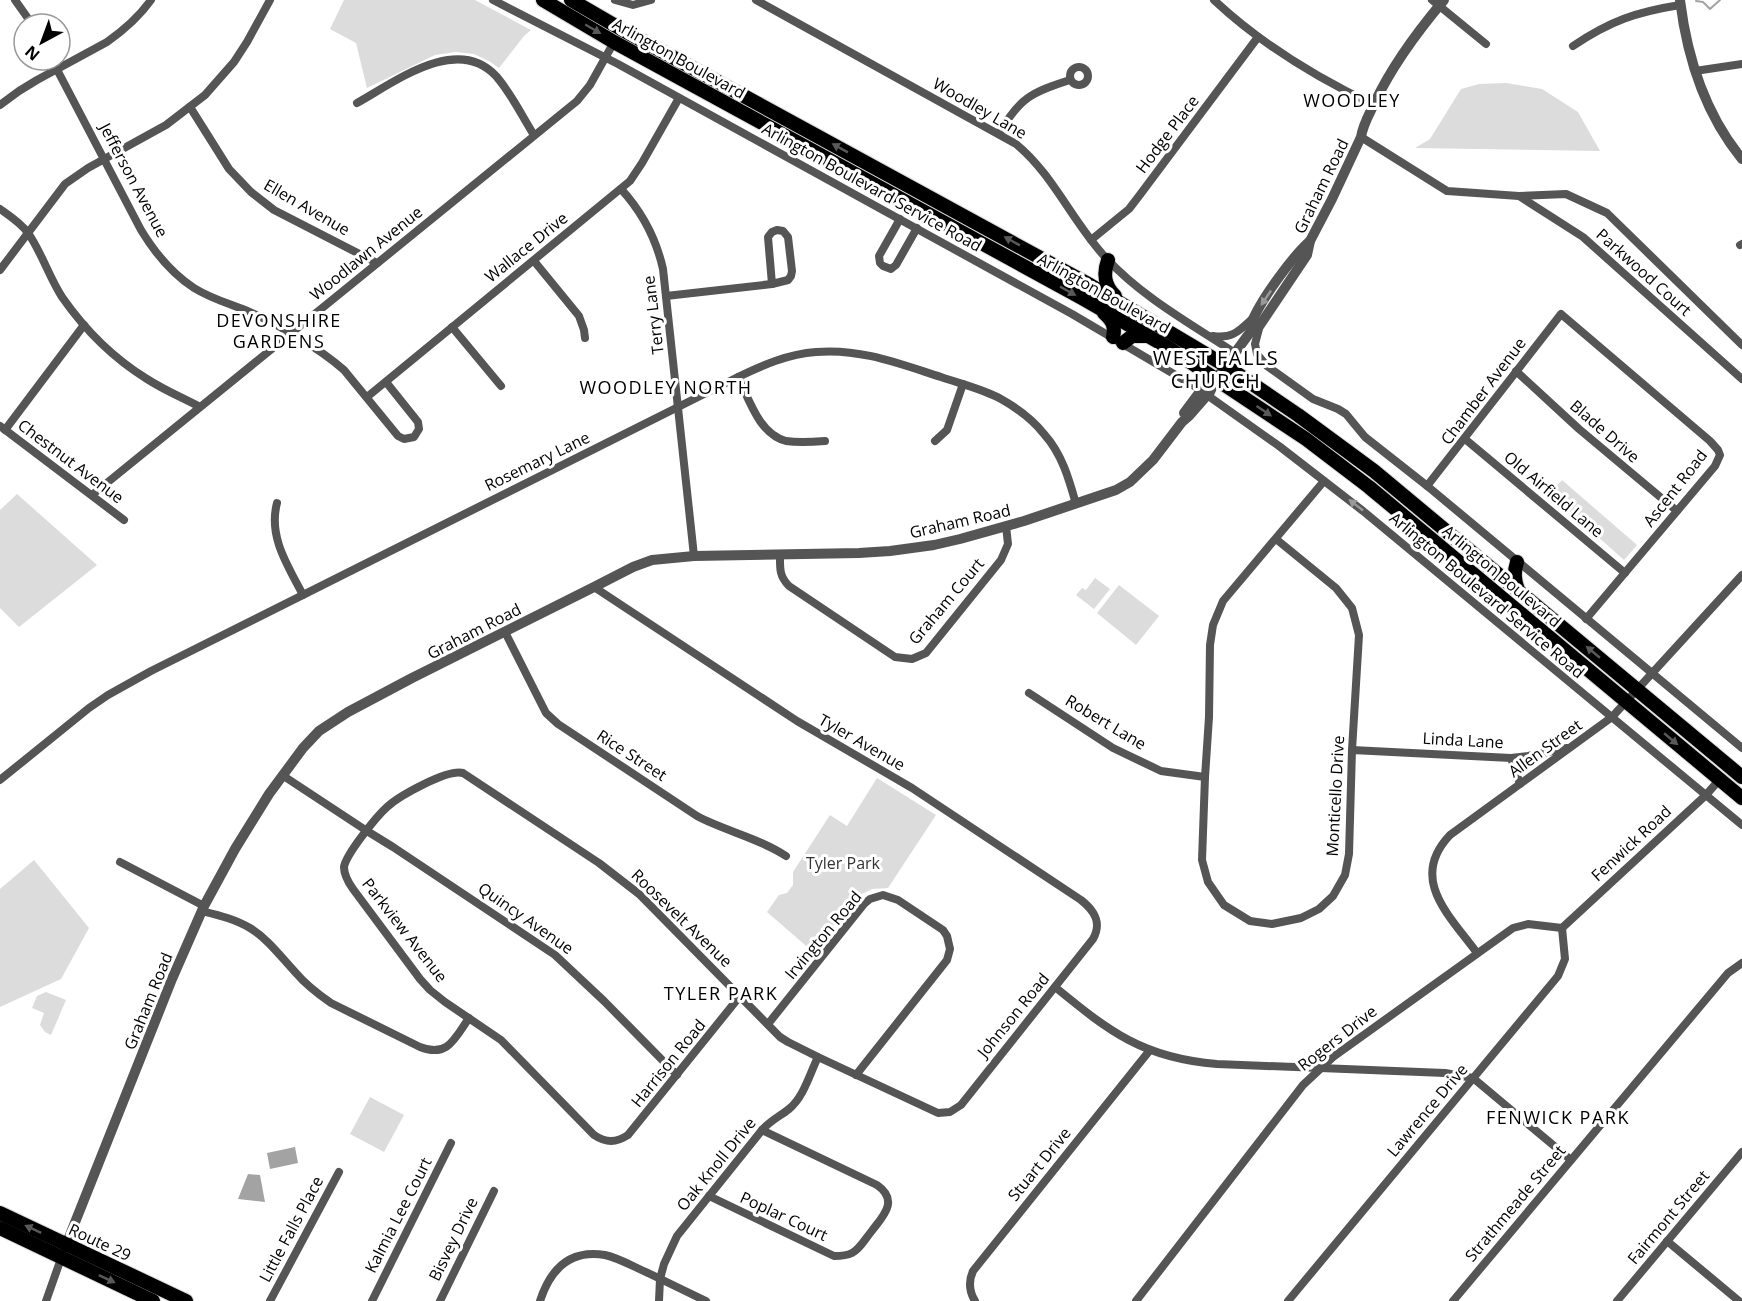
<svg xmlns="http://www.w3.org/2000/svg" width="1742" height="1301" viewBox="0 0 1742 1301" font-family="'Open Sans',sans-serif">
	<rect width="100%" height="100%" fill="#fff"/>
	<g fill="#dcdcdc">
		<polygon points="344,0 475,0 531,30 524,36 499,68 489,61 474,54 456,52 435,55 367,88 356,43 330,29"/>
		<polygon points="1506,83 1542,89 1578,112 1600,151 1415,148 1430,139 1461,89 1479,84"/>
		<polygon points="1562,480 1637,545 1624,560 1550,494"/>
		<polygon points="17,494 97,565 19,627 0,608 0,510"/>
		<polygon points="1095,578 1110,589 1094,609 1076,595 1082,588 1086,590"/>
		<polygon points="1119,585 1159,616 1136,645 1097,613"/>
		<polygon points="877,778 936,815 888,888 872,889 858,896 812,951 767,912 779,895 787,893 793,885 793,872 830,815 847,826"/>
		<polygon points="34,860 89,928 61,979 0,1007 0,889"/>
		<polygon points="46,992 66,1000 51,1035 45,1032 40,1025 44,1013 32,1008 37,996"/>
		<polygon points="370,1097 404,1115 384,1152 350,1134"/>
	</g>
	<g fill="#a3a3a3">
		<polygon points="295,1147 298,1163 270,1169 267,1153"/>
		<polygon points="248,1174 260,1175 265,1202 238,1199"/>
	</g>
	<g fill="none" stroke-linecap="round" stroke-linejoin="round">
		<polyline stroke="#a3a3a3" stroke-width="2" points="1696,1 1703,2 1710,9 1720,0"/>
		<g stroke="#dbdbdb" stroke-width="16">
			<g id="primary">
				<polyline points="0,1213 186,1301"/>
				<polyline points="0,1228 153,1301"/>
			</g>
		</g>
		<g stroke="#dbdbdb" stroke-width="16">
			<g id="trunk">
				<polyline points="543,0 614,42 1082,298 1169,348 1306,439 1369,487 1742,798"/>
				<polyline points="571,0 621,29 1090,285 1226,366 1298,415 1374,471 1742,777"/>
				<path d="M1108,260C1103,274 1104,285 1115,296"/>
				<path d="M1104,313C1112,320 1116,327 1113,337"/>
				<polyline points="1123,343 1132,336 1147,336"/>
				<path d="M1517,562C1514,572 1514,579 1518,590"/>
			</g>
		</g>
		<g stroke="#555" stroke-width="8">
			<polyline points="15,0 32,24"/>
			<polyline points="493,0 618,64 930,236 1072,314 1201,390"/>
			<polyline points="615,0 633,5 651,0"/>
			<path d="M756,0L1016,144C1053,174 1073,223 1106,258C1142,297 1191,324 1235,353"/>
			<path d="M1214,0C1261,44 1315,77 1374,105"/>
			<polyline points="1432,0 1486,44"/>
			<path d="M1573,46C1610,21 1636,12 1680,5"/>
			<path d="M52,60L141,230C155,253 171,273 194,288C210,298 227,303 245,310C276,323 319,348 344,370L398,436L404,439L414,437L419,429L418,422L386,382"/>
			<circle cx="1079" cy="76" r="9"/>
			<polyline points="1695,71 1742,64"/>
			<path d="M357,103C395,82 457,34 496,76C511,93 522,116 534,135"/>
			<path d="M0,105L19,91L37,80L107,42C124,30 139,17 151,0"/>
			<polyline points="190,107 229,169 251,192 274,210 377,263"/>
			<path d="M999,134C1019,98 1032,92 1070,80"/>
			<polyline points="1361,137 1447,191 1519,196 1583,237 1742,379"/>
			<path d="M621,189C643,213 656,238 663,269L694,556"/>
			<polyline points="1519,196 1566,194 1607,213 1742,345"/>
			<path d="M0,209C10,216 21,223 28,233C41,251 49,277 62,297C85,330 113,358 147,379C164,390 183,398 200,407"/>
			<polyline points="900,219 879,256 880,263 883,266 891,269 896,265 917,228"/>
			<polygon points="777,230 783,231 788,237 792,271 791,276 788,280 772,284 768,237 772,232"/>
			<polyline points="1091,240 1129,209 1139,196 1258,37"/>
			<polyline points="1740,245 1742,244"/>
			<polyline points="534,261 579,316 584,330 585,338"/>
			<polyline points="0,270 65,184 88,168 166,125 205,95 234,62 247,42 270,0"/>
			<polyline points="666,296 772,284"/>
			<polyline points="1260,325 1255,344 1257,354 1267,366 1313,399 1338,409 1346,414 1365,437 1426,485 1742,748"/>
			<polyline points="452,327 501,386"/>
			<path d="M1213,336C1232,339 1239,331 1252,319"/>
			<polyline points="1516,371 1579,429 1677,511"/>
			<path d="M738,377C749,399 759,434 786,441C799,443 813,442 825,441"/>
			<polyline points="1207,395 1279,446 1363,511 1742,825"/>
			<polyline points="367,397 630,181 642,163 679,98"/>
			<polyline points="0,426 124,520"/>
			<polyline points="5,430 84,325"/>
			<polyline points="1465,439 1625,573"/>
			<polyline points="935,441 947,430 963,384"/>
			<polyline points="1427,486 1561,314 1710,441 1718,450 1720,455 1715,466 1586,619"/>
			<polyline points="92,495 577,101 590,85 614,42"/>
			<path d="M277,503C268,537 288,566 303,595"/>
			<polyline points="1276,539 1336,588 1352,608 1359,635 1352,750 1349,854 1345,875 1333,896 1319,909 1301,918 1272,924 1250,921 1224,905 1208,882 1202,860 1205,777 1209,717 1210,645 1213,625 1223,601 1324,481"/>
			<path d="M780,555C780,568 779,576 789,586L895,657L912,659L926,653L1001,560L1008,544L1006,526"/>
			<path d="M594,587L797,721L912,788L1081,900C1095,911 1102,923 1093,939L961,1105L950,1112L938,1113L818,1057L788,1042L780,1037L639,894L599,863L463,773C447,769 399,796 387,807C377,816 346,854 344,867C344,875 348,882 353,889L420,979L430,990L445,1002L501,1040L594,1135C606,1143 616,1143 628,1135L740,996"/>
			<path d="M505,632L546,713L558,724L697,816C725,831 759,838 786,856"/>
			<polyline points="1029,693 1113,748 1161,771 1205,777"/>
			<polyline points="1352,750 1511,758 1528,756 1567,748"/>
			<polyline points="1511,758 1520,784"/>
			<polyline points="282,775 367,831 393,847 555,955 604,1001 677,1075"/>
			<path d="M0,780L89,708L108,695L151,671L738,377C763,365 788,354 816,352C860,348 900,364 941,377C961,384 983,389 1001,399C1017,408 1033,420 1044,434C1062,454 1069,479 1076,504"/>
			<polyline points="120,862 204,906"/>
			<path d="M202,911C218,915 235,919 250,928C268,939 281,957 296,973C306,985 318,994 331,1003L420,1047C448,1058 455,1038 469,1018"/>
			<polyline points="1562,928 1706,795 1720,779"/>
			<path d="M1477,953C1450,916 1408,879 1450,835L1612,717L1742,575"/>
			<path d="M1055,987C1110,1032 1143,1058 1217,1064L1445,1073L1473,1078L1571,1160"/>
			<polyline points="768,1024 864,904 870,899 883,895 898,900 943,930 947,936 950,949 947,960 856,1075"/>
			<path d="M709,1196L834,1256C840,1256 846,1256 852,1253C860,1249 865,1239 871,1232C882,1217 900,1201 877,1185L762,1130"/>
			<polyline points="1667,1241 1739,1301"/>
			<polyline points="46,1301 63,1253"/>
			<polyline points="270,1301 339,1172"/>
			<polyline points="372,1301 451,1143"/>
			<polyline points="440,1301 494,1191"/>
			<path d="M540,1301C550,1270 569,1249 605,1255C619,1258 634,1267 648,1273C667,1282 687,1292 706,1301"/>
			<path d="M659,1301L660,1279L664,1264L677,1236L762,1130C770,1121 780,1116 789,1109C804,1097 810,1073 818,1057"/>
			<path d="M975,1301C969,1291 968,1282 973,1271L1150,1050"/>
			<polyline points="1136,1301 1303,1085 1333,1057 1513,928 1528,924 1562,928"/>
			<polyline points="1288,1301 1558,976 1565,959 1562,928"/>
			<polyline points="1453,1301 1728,973 1742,963"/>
			<polyline points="1617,1301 1742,1152"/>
		</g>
		<g stroke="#555" stroke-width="10">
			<path d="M1680,0C1687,57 1705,114 1742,159"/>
			<path d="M1251,331C1251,326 1252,321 1254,317C1264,296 1292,257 1310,241"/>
			<polyline points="1184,413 1205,385 1216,379"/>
			<path d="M66,1245L172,979L204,906L235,849L269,794L303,748L319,731L348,712L412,678L594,587L633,567L652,560L694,556L859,553L890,551L934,545L960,539L1024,521L1116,490L1130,482L1153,460L1182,422L1189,416L1210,392L1216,379L1251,331L1260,325L1307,255L1310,241L1332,199L1361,137C1363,124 1370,113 1375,102C1393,64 1417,32 1444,0"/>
		</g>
		<use href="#primary" stroke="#000" stroke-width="14"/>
		<use href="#trunk" stroke="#000" stroke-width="14"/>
	</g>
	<defs><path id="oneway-solid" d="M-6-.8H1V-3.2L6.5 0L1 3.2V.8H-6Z" transform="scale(1.5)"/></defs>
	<g fill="#595959">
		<use href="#oneway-solid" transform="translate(593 29) rotate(30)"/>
		<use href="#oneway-solid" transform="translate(840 148) rotate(-151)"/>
		<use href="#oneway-solid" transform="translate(1012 241) rotate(-151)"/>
		<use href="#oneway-solid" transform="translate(1068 291) rotate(29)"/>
		<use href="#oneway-solid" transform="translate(1264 411) rotate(34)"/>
		<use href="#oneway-solid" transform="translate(1593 652) rotate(-140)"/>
		<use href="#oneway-solid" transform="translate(1671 739) rotate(40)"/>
		<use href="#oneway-solid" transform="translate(33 1229) rotate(-155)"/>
		<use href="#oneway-solid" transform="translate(107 1279) rotate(25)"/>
	</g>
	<g fill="#999">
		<use href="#oneway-solid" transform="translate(1266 298) rotate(124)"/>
		<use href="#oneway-solid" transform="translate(1356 505) rotate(-142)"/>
	</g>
	<g text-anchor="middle" stroke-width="6" stroke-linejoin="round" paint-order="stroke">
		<g font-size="16" fill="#000" stroke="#fff">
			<text transform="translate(679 58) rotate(29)" y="6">Arlington Boulevard</text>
			<text transform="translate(980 108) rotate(30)" y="6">Woodley Lane</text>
			<text transform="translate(1167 134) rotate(-53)" y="6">Hodge Place</text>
			<text transform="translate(134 180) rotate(62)" y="6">Jefferson Avenue</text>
			<text transform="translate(1321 186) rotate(-64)" y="6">Graham Road</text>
			<text transform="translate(872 187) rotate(29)" y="6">Arlington Boulevard Service Road</text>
			<text transform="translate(307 207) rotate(30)" y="6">Ellen Avenue</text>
			<text transform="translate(526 247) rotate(-39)" y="6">Wallace Drive</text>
			<text transform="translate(366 253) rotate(-39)" y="6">Woodlawn Avenue</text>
			<text transform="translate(1644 272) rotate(42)" y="6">Parkwood Court</text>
			<text transform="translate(1104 293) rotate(29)" y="6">Arlington Boulevard</text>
			<text transform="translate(653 315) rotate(-97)" y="6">Terry Lane</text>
			<text transform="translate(1483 391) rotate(-53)" y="6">Chamber Avenue</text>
			<text transform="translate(1605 431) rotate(41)" y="6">Blade Drive</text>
			<text transform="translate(71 461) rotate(37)" y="6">Chestnut Avenue</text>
			<text transform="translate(537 461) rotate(-26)" y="6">Rosemary Lane</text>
			<text transform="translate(1675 488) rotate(-52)" y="6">Ascent Road</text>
			<text transform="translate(1554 494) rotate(40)" y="6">Old Airfield Lane</text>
			<text transform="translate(960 521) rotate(-13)" y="6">Graham Road</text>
			<text transform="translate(1502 576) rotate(40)" y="6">Arlington Boulevard</text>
			<text transform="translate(1487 595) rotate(40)" y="6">Arlington Boulevard Service Road</text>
			<text transform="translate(946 601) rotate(-50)" y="6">Graham Court</text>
			<text transform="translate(474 631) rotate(-27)" y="6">Graham Road</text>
			<text transform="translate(1106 722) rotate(31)" y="6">Robert Lane</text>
			<text transform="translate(1463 740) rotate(3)" y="6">Linda Lane</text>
			<text transform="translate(862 742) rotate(30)" y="6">Tyler Avenue</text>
			<text transform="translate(1545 748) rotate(-36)" y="6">Allen Street</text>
			<text transform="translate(632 755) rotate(33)" y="6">Rice Street</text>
			<text transform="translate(1335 796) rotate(-87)" y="6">Monticello Drive</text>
			<text transform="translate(1631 843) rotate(-43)" y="6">Fenwick Road</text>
			<text transform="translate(526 918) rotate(35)" y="6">Quincy Avenue</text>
			<text transform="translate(682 918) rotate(44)" y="6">Roosevelt Avenue</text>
			<text transform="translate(405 930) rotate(52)" y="6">Parkview Avenue</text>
			<text transform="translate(823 935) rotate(-50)" y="6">Irvington Road</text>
			<text transform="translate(148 1001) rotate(-68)" y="6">Graham Road</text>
			<text transform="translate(1013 1015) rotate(-51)" y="6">Johnson Road</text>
			<text transform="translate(1337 1038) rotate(-38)" y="6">Rogers Drive</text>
			<text transform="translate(668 1063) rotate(-51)" y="6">Harrison Road</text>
			<text transform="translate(1427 1110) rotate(-50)" y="6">Lawrence Drive</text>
			<text transform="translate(716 1164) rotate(-51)" y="6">Oak Knoll Drive</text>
			<text transform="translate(1039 1164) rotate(-51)" y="6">Stuart Drive</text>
			<text transform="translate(1515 1203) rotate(-50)" y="6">Strathmeade Street</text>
			<text transform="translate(398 1215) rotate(-63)" y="6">Kalmia Lee Court</text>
			<text transform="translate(784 1216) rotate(25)" y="6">Poplar Court</text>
			<text transform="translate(1668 1217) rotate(-50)" y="6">Fairmont Street</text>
			<text transform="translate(291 1229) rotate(-62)" y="6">Little Falls Place</text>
			<text transform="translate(453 1239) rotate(-64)" y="6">Bisvey Drive</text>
			<text transform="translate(100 1242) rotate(25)" y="6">Route 29</text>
		</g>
		<g font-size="16" fill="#333" stroke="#fff">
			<text x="843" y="869">Tyler Park</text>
		</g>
		<g font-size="18" letter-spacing="1.5" fill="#000" stroke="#fff">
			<text x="1352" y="107">WOODLEY</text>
			<text x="279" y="327">DEVONSHIRE<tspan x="279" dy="21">GARDENS</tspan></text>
			<text x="666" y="394">WOODLEY NORTH</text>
			<text x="721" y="1000">TYLER PARK</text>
			<text x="1558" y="1124">FENWICK PARK</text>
		</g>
		<g font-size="20" letter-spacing="1.5" fill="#000" stroke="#fff">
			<text x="1216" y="365">WEST FALLS<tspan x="1216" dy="23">CHURCH</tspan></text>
		</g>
	</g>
	<g transform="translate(42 42) rotate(221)"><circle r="28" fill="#ffffff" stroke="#999999" stroke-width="1.5"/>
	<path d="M0-4.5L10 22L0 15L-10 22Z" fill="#000000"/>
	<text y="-9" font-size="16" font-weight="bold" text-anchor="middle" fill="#000000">N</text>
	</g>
</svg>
